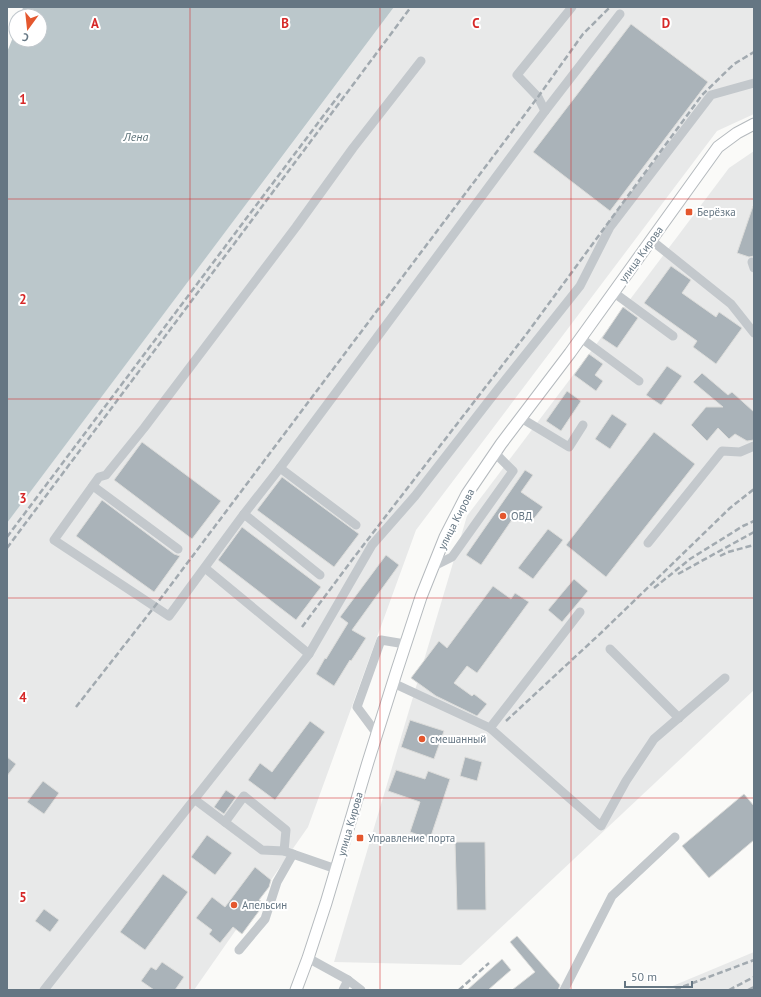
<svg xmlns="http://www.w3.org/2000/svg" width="761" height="997" viewBox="0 0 761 997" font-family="'PT Sans',sans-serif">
	<rect width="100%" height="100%" fill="#fafaf8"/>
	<g fill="#e8e9e9">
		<polygon points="394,7 754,7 754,114 717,131 416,530 308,827 194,990 7,990 7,523"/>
		<polygon points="754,151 754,690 461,965 334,962 467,516 729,168"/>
		<polygon points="754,952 754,990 663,990"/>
	</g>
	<polygon fill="#bbc7cb" points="23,7 394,7 7,523 7,52 16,30 16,40 40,40 40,16 21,16"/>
	<g fill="#aab3b9" stroke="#dcdcda">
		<polygon points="631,24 708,82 610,211 533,152"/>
		<polygon points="753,206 754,206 754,256 749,257 737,253"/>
		<polygon points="671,266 691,280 682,293 716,317 719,312 742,328 716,364 693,347 697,341 644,303"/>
		<polygon points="623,307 638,318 617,348 602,338"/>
		<polygon points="589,354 603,364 595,375 603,381 596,391 574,375"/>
		<polygon points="667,366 682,376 661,405 646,395"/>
		<polygon points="702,373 728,395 732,392 754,412 754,440 747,441 735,434 729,439 718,428 707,441 691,425 706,407 723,407 693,382"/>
		<polygon points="567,391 581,401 561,431 546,421"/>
		<polygon points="612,414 627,424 610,449 595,439"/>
		<polygon points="654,432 695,464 606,577 566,545"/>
		<polygon points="142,442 221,501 192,539 114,480"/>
		<polygon points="525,470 533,475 521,492 543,507 532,521 518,511 481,565 466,555"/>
		<polygon points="282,477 359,534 334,567 257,510"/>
		<polygon points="102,500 174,554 180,556 154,592 76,536"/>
		<polygon points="242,527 321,587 296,620 218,560"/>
		<polygon points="548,529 563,540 533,579 518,568"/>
		<polygon points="386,555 399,565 352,630 366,638 351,661 350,660 334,686 316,674 325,658 326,659 348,623 340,617"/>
		<polygon points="574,579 588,591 562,622 548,610"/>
		<polygon points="493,586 511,599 515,593 529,602 477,673 467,666 454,683 472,696 474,694 487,704 477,716 436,696 411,678 439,641 447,648"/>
		<polygon points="410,720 444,731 434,759 401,747"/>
		<polygon points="310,721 325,732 275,800 248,780 260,763 272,772"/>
		<polygon points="7,757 16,764 7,776"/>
		<polygon points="465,757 482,762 477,781 460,776"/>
		<polygon points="396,770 425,779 428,771 450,779 430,839 410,832 420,802 388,791"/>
		<polygon points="43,781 59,793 44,814 27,802"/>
		<polygon points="226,790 236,797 224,814 214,807"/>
		<polygon points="744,794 754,806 754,840 709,878 682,846"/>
		<polygon points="207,835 232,853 215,875 191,857"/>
		<polygon points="455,842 485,842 486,910 457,910"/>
		<polygon points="255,867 271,880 269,887 259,900 264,903 262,907 242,934 233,927 220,943 209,934 212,930 196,918 212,897 225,907"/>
		<polygon points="163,874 188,892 145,950 120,932"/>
		<polygon points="44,909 59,920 50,932 35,921"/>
		<polygon points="517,936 560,985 558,990 512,990 535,972 510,942"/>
		<polygon points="502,959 511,970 488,990 467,990"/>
		<polygon points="162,962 184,977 175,990 154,990 141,981 151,967 156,970"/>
	</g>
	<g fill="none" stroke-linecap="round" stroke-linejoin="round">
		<g stroke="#b5babe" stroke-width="13">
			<polyline id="major" points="296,990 308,958 326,903 368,762 397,670 421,597 445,537 467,494 501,444 570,353 718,147 737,133 754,124"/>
		</g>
		<g stroke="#c3c8cc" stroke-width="9">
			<polyline points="421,61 353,148 296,227 144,428 106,475 99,477 54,540 169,616 244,514 280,468 545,111 620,14"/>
			<polyline points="545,111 538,97 517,75 572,7"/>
			<polyline points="651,240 731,304 754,333"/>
			<polyline points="752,262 754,268"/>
			<polyline points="613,292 673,336"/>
			<polyline points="581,338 639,381"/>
			<polyline points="521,418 569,447 583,425"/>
			<polyline points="280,468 356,525"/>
			<polyline points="93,486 178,549"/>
			<polyline points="244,514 320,575"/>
			<polyline points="648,543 722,451 740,452 754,446"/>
			<polyline points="434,566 452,557 513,471 495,453"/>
			<polyline points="610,649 679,718"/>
			<polyline points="309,654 372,545 415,496 498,389 580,286 610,227 711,95 754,83"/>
			<polyline points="393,683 490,728 580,612"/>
			<polyline points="490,728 601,826 626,781 654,739 725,678"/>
			<polyline points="377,734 357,707 381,640 405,644"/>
			<polyline points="194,799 262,850 284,851 336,869"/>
			<polyline points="225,822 244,796 286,830 284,851"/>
			<polyline points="239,950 265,919 277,882 293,854"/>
			<polyline points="308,958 348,980 361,990"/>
			<polyline points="44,990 309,654 205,568"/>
			<polyline points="343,990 348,980"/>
			<polyline points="564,990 612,896 675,837"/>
		</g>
		<use href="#major" stroke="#fff" stroke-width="11"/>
		<g stroke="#a2aab0" stroke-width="2.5" stroke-dasharray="6 3" stroke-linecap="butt">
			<polyline points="7,537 342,91"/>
			<polyline points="7,548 411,7"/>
			<polyline points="720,556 728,552 754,545"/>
			<polyline points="678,574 754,532"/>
			<polyline points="654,588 690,559 743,526 754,521"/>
			<polyline points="302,627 355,556 528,332 702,95 734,64 754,52"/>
			<polyline points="76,707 155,606 358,336 538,97 583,34 610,7"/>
			<polyline points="506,721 603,631 730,508 754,489"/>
			<polyline points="459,990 489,963"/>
			<polyline points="675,990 682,987 754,960"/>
			<polyline points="729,990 754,977"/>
			<polyline points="748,990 754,987"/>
		</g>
	</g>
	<path fill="none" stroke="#d62828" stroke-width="1" stroke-opacity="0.55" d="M190,7V990M380,7V990M571,7V990M7,199H754M7,399H754M7,598H754M7,798H754"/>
	<g fill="#e4572e" stroke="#fff" stroke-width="1.5">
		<rect x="685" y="208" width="8" height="8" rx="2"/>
		<circle cx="503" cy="516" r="4"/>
		<circle cx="422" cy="739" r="4"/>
		<rect x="356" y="834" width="8" height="8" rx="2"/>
		<circle cx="234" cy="905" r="4"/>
	</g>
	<g text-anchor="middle" stroke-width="4" stroke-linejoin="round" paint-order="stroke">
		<g font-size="11" fill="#657683" stroke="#fff" text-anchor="start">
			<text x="697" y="216">Берёзка</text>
			<text x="511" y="520">ОВД</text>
			<text x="430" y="743">смешанный</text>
			<text x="368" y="842">Управление порта</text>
			<text x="242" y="909">Апельсин</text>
		</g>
		<g font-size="11" fill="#657683" stroke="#fff">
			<text transform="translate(641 254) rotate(-54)" y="4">улица Кирова</text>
			<text transform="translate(456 519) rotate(-63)" y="4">улица Кирова</text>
			<text transform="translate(350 824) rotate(-74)" y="4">улица Кирова</text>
		</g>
		<g font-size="12" font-style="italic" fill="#60757c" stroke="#fff">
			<text x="136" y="141">Лена</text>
		</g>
	</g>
	<g font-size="13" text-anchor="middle" font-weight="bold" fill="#d62828" stroke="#fff" stroke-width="4" stroke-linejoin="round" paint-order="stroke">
		<text x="95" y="28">A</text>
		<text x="285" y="28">B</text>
		<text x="476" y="28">C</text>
		<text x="666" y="28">D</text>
		<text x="23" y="104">1</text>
		<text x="23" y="304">2</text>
		<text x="23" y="503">3</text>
		<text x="23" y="702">4</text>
		<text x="23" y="902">5</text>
	</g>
	<rect width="761" height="997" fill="none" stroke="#657683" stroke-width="16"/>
	<g transform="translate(28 28) rotate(195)"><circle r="19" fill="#ffffff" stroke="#c1c8cd"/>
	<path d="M0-3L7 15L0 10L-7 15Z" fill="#e4572e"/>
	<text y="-6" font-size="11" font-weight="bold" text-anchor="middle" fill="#657683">С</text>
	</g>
	<path d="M625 981v6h67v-6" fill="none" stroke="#657683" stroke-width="2"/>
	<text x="631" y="981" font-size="12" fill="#657683" stroke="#ffffff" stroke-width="3" paint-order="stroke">50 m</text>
</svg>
